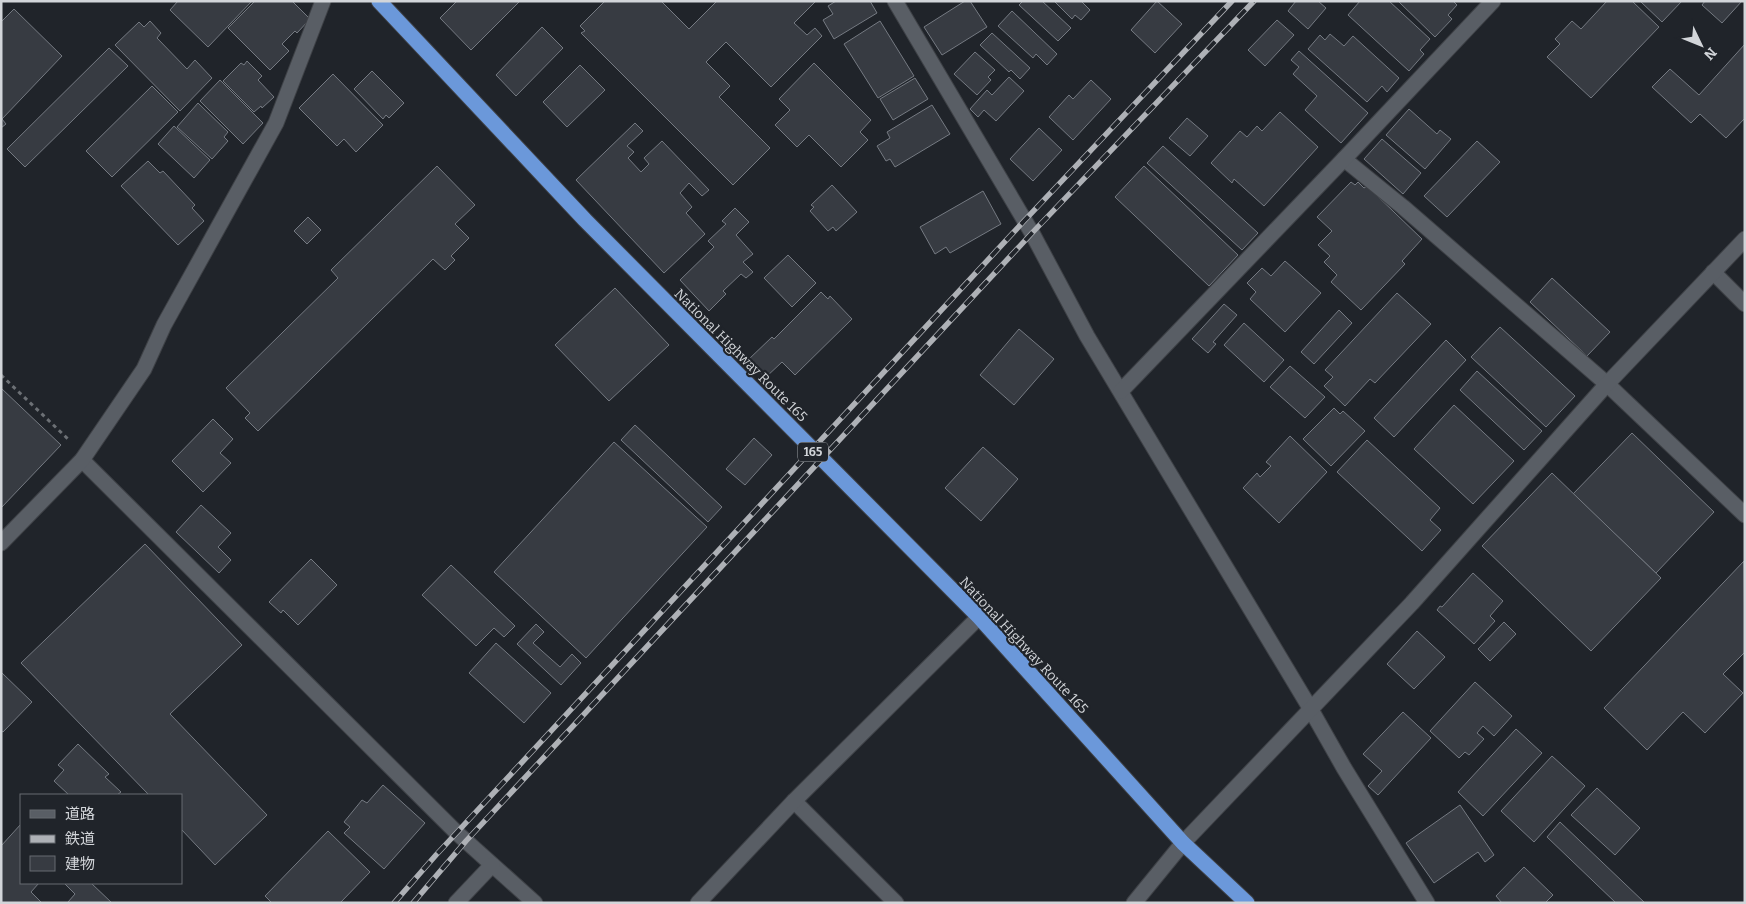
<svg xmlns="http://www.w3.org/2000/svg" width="1746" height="904" viewBox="0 0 1746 904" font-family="Bitter,'Noto Sans JP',serif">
	<rect width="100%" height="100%" fill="#20242a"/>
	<g fill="#373b42" stroke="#757a82">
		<polygon points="178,1 252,1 208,47 170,10"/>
		<polygon points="255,1 292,1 310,19 297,33 295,31 282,44 289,51 270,70 228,28"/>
		<polygon points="457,1 520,1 471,50 440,18"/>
		<polygon points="605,1 661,1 689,29 717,1 816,1 794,23 807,35 815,28 822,36 771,87 726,42 706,62 730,86 719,97 770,148 733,185 581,33 585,31 580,26"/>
		<polygon points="836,1 870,1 877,13 834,39 823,20 833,14 828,6"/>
		<polygon points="965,1 970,1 987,27 942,55 924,27"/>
		<polygon points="1023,1 1042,1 1071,28 1058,41 1019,5"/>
		<polygon points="1054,1 1081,1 1090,10 1081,20 1075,15 1072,19"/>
		<polygon points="1157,1 1182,24 1155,53 1131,30"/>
		<polygon points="1296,1 1318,1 1326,8 1308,29 1288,11"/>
		<polygon points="1360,1 1389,1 1430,39 1420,50 1424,54 1409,71 1348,15"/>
		<polygon points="1398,1 1453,1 1457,5 1448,15 1452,19 1435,37"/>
		<polygon points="1607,1 1632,1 1659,27 1591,98 1547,57 1560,44 1555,39 1572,21 1581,29"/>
		<polygon points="1640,1 1682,1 1662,22"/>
		<polygon points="1705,1 1742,1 1722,23 1702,5"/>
		<polygon points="14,9 62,56 2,119 6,124 1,128 1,22"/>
		<polygon points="1012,11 1057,54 1047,65 1036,54 1033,58 998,26"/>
		<polygon points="1277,20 1294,35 1265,66 1248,50"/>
		<polygon points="150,21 161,33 157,38 187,69 195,60 212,78 180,111 115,45 139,22 144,27"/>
		<polygon points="880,21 914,76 878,98 844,44"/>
		<polygon points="542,27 563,48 516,96 496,75"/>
		<polygon points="992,33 1030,68 1020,79 1011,70 1009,72 980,45"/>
		<polygon points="1330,34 1344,46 1353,36 1399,78 1387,92 1382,86 1367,102 1308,49 1320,35 1325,40"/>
		<polygon points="1745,44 1745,118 1726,138 1700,114 1691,123 1652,87 1670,69 1699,95"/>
		<polygon points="109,48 128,66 25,167 7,149"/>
		<polygon points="1299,51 1368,113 1341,143 1305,110 1317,96 1293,74 1299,67 1291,60"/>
		<polygon points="975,52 995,70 988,77 991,80 977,95 954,74"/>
		<polygon points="247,61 262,76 258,80 274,97 262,108 261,106 254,112 223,81 241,63 244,65"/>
		<polygon points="814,63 871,120 860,132 868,140 841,167 809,135 797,147 775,125 790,110 779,99"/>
		<polygon points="580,65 605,90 567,127 543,102"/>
		<polygon points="372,71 404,103 389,118 386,115 383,119 354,89"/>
		<polygon points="333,74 383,125 356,152 344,139 337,146 299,108"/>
		<polygon points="1009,77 1024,91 996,121 984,110 978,117 970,109 987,90 992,95"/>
		<polygon points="915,78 928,99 893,120 880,99"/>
		<polygon points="220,80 263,123 243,144 200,101"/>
		<polygon points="1091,80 1111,99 1073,140 1049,117 1069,95 1073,99"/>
		<polygon points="152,86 178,112 112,177 86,151"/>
		<polygon points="198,103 228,132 224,137 228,141 212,159 177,127"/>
		<polygon points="932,105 950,134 895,167 890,159 886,161 877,146 890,138 887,132"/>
		<polygon points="1409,109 1437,134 1440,130 1451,139 1425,169 1386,135"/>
		<polygon points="1280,112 1318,147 1264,206 1234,179 1232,183 1211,163 1240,131 1247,137 1257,126 1262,131"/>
		<polygon points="1187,118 1208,136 1190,156 1169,138"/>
		<polygon points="635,123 643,131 627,146 634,152 628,158 641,172 649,164 644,158 662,141 709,190 702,196 689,183 680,193 692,207 686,213 705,234 664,273 576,180"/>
		<polygon points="174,126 210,160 194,178 158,144"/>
		<polygon points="1039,128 1062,150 1033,181 1010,159"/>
		<polygon points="1382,139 1421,173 1403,194 1364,159"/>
		<polygon points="1477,141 1500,162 1447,217 1424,196"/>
		<polygon points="1163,146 1258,233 1242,250 1147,163"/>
		<polygon points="148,161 160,173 163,171 195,205 192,208 204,221 178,245 121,186"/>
		<polygon points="437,166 475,205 455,224 469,238 451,256 455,260 445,270 433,259 258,431 245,418 250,413 226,388 338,278 331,270"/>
		<polygon points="1144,166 1238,255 1209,286 1115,197"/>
		<polygon points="1351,182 1355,185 1358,182 1364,188 1367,186 1422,239 1402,261 1405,264 1361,310 1331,282 1337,275 1324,262 1330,256 1318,245 1332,231 1317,217"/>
		<polygon points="832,185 857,212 836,231 833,227 828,231 810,211 814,207 811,205"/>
		<polygon points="983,191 1001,224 950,253 946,247 935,254 920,227"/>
		<polygon points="735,208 749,222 736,235 753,254 743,262 753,272 746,278 741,274 723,291 726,294 709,311 680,280 714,247 708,241 726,224 722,221"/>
		<polygon points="308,217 321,230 307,244 294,231"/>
		<polygon points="788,255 816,283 792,307 764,278"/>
		<polygon points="1285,261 1321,293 1285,332 1250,299 1256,292 1247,283 1262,268 1271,276"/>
		<polygon points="1552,278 1610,332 1587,356 1530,302"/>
		<polygon points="615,288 669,345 609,401 555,345"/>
		<polygon points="821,292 828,299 830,296 852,319 795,375 782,362 765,378 748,360 772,337 774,339"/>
		<polygon points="1397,293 1431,324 1375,383 1370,379 1345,406 1324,386 1333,377 1325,370"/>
		<polygon points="1224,304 1237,315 1213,342 1216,344 1208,353 1192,339"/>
		<polygon points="1339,310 1352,323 1314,364 1301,352"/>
		<polygon points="1244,323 1284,360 1264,382 1224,345"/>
		<polygon points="1500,327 1575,396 1546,427 1471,357"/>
		<polygon points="1019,329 1054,359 1014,405 980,375"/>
		<polygon points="1446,340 1466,360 1394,437 1374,418"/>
		<polygon points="1290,366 1325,397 1305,418 1270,387"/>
		<polygon points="1477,371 1542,431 1524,450 1460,390"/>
		<polygon points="1,388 61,445 1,508"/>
		<polygon points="1454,405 1514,461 1473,504 1414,449"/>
		<polygon points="1334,408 1340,414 1343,411 1365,431 1331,466 1303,439"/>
		<polygon points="213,419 233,439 220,453 231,463 203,492 172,461"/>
		<polygon points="635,425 722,507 708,522 621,440"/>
		<polygon points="1632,433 1714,512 1656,573 1573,494"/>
		<polygon points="1290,436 1327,472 1279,523 1243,488 1257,473 1260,477 1271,466 1266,462"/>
		<polygon points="754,438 772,455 745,485 726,469"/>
		<polygon points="1367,440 1440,508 1430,520 1441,530 1422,551 1337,472"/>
		<polygon points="614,442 707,527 586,658 494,572"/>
		<polygon points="983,447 1018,479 981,521 945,488"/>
		<polygon points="1552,473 1661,578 1591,651 1482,546"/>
		<polygon points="201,505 231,533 218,547 231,560 219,573 176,532"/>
		<polygon points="145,544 242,645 170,714 267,815 215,865 181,829 181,795 149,795 21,663"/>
		<polygon points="311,559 337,585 298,625 283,610 281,613 269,602"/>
		<polygon points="1744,561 1745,652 1723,674 1743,693 1705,733 1683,712 1647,750 1604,708"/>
		<polygon points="451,565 515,626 504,637 494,628 476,646 422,595"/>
		<polygon points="1473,573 1503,601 1490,616 1495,621 1474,644 1437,610 1440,606 1442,607"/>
		<polygon points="1504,622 1516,634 1490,661 1478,649"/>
		<polygon points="536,624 544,632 533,643 560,667 572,654 581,663 561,685 517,644"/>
		<polygon points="1417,631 1445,657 1414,689 1387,664"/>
		<polygon points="496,643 551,693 524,723 469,673"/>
		<polygon points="1,672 32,702 3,732 1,731"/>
		<polygon points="1475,682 1512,716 1494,736 1483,726 1477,733 1484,739 1469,755 1465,752 1459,758 1430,731"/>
		<polygon points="1403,712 1431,738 1378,795 1368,786 1382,771 1363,754"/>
		<polygon points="1516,729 1542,753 1483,816 1458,792"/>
		<polygon points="78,744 109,774 105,777 121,792 117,795 69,795 54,781 64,770 58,765"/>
		<polygon points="1552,756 1585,786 1534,842 1501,811"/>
		<polygon points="383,785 425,823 384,869 344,833 350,827 344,822 362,800 367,803"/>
		<polygon points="1597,788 1640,828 1615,855 1571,815"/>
		<polygon points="1460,805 1494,855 1485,862 1478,852 1434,883 1406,843"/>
		<polygon points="1560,822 1645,903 1616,903 1547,837"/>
		<polygon points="21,824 21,883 39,883 31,892 42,903 1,903 1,846"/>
		<polygon points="328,831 370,872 340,903 272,903 265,896"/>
		<polygon points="1524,867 1553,895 1545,903 1502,903 1496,896"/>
		<polygon points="64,883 91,883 112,903 69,903 68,902 75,894"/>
	</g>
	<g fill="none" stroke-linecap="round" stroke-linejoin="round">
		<g stroke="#3e4146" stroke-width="17">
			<g id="minor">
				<polyline points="895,1 1032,233 1087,336 1310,708 1344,768 1427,903"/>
				<polyline points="1344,159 1403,207 1607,384 1745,515"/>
				<polyline points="1713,272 1745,304"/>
				<polyline points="1121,391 1344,159 1493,1"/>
				<polyline points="82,460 457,833 535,903"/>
				<polyline points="1,543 82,460 144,369 164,325 276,123 323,1"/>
				<polyline points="794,801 896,903"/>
				<polyline points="456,903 492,865"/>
				<polyline points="698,903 794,801 979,617"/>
				<polyline points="1134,903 1183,843 1412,603 1607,384 1745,239"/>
			</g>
		</g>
		<g stroke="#3e4146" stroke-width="17">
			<polyline id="highway" points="379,1 585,220 979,617 1183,843 1247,903"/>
		</g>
		<polyline stroke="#6c7075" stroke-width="3" stroke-dasharray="4 4" stroke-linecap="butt" points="1,375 68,439"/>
		<use href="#minor" stroke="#595e65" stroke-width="15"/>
		<use href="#highway" stroke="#6b98da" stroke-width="15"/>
		<g stroke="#aeb1b6" stroke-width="5.5">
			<g id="rail">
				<polyline points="394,903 436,855 1024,221 1232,1"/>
				<polyline points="413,903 466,841 1032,233 1254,1"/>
			</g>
		</g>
		<use href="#rail" stroke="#20242a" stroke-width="4" stroke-dasharray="11" stroke-linecap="butt"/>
	</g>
	<g text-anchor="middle" stroke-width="4.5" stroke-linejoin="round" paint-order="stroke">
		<rect fill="#20242a" stroke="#9da0a4" stroke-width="1" x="798" y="442.5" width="30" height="19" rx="4"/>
		<g font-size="12" font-weight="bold" fill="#d2d5d9">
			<text x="813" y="456">165</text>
		</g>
		<g font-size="14" fill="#d2d5d9" stroke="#20242a">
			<text transform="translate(741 355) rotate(45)" y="5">National Highway Route 165</text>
			<text transform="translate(1024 645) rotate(47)" y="5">National Highway Route 165</text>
		</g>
	</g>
	<rect width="1746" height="904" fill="none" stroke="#d2d5d9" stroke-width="5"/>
	<rect x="20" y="794" width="162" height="90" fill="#20242a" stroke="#676b70"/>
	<rect x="30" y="810" width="25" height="8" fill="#595e65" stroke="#676b70"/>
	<text x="65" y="819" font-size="15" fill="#d2d5d9">道路</text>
	<rect x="30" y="835" width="25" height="8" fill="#aeb1b6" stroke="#676b70"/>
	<text x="65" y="844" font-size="15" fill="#d2d5d9">鉄道</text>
	<rect x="30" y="856" width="25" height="15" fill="#373b42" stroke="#676b70"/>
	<text x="65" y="869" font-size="15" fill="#d2d5d9">建物</text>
	<g transform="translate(1701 45) rotate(133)" stroke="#20242a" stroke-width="4" paint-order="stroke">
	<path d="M0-4L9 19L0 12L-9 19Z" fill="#d2d5d9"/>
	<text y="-8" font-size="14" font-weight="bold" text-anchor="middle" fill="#d2d5d9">N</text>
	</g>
</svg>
